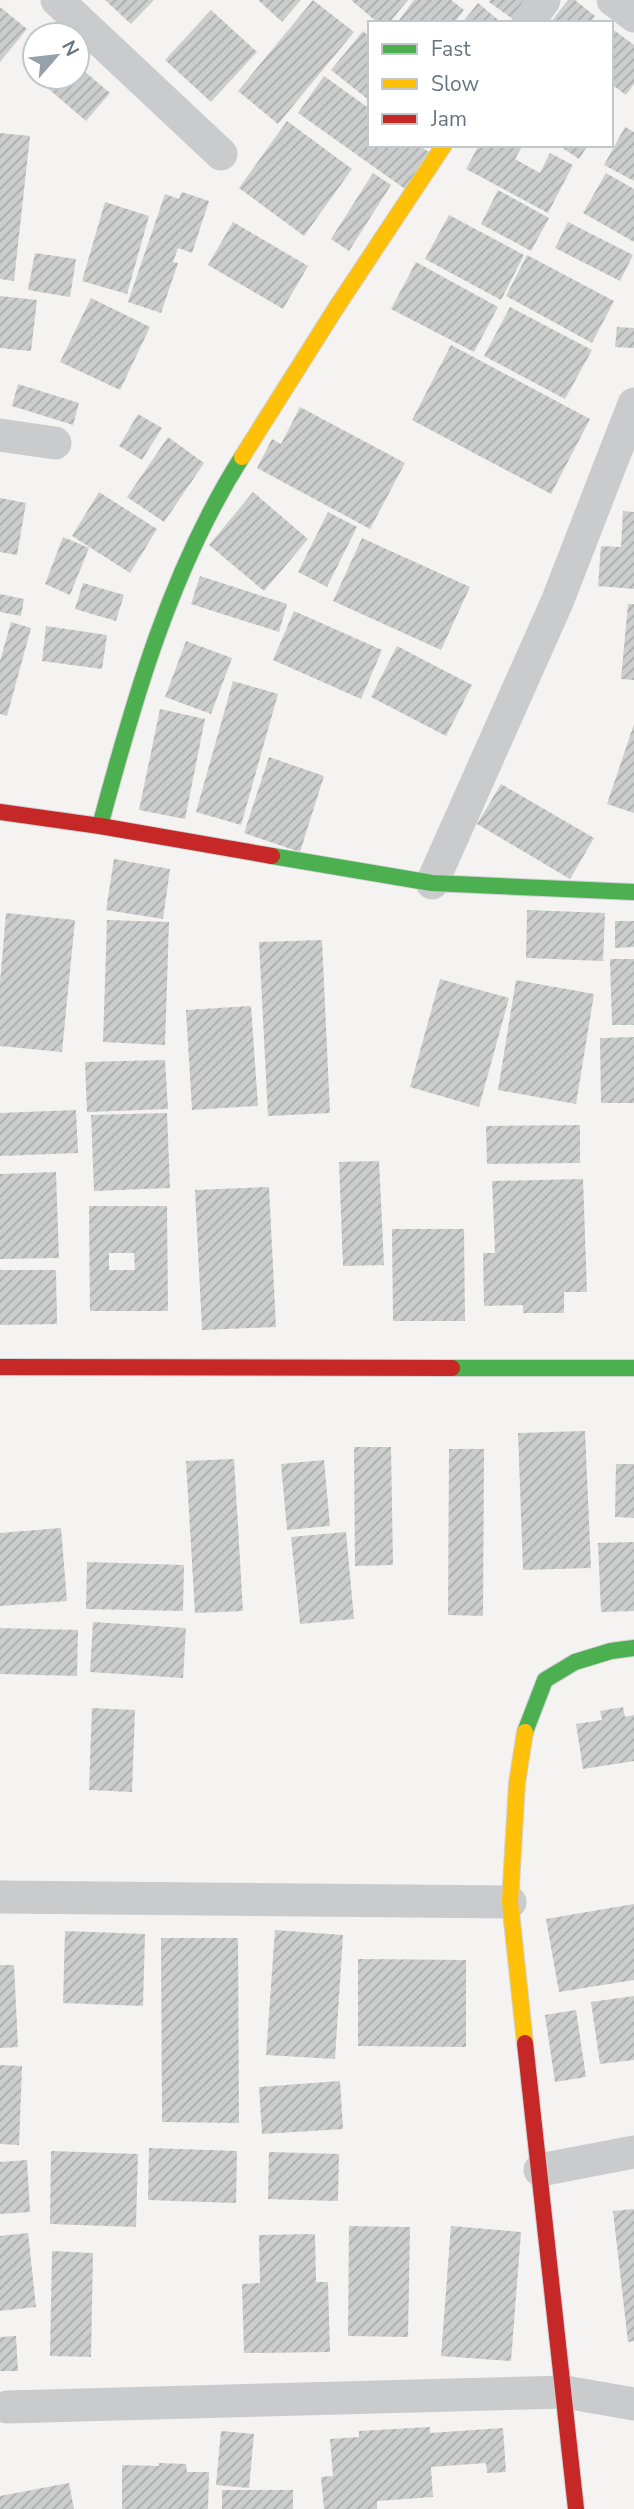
<svg xmlns="http://www.w3.org/2000/svg" width="634" height="2509" viewBox="0 0 634 2509" font-family="'Nunito Sans',sans-serif">
	<defs>
		<pattern id="building-hatch" width="6" height="6" patternUnits="userSpaceOnUse" patternTransform="scale(1.75)"><rect width="6" height="6" fill="#cccdcd"/><path d="M-1 1l2-2M0 6l6-6M5 7l2-2" fill="none" stroke="#a9abac"/></pattern>
	</defs>
	<rect width="100%" height="100%" fill="#f4f3f2"/>
	<g fill="url(#building-hatch)" fill-rule="evenodd">
		<polygon points="105,0 154,0 131,24"/>
		<polygon points="258,0 301,0 282,22"/>
		<polygon points="313,0 354,32 278,124 238,91"/>
		<polygon points="351,0 408,0 389,23 378,23"/>
		<polygon points="414,0 451,0 464,10 454,23 397,23"/>
		<polygon points="490,0 533,0 517,22 489,2"/>
		<polygon points="568,0 575,0 595,16 590,23 550,23"/>
		<polygon points="478,3 502,23 462,23"/>
		<polygon points="0,7 27,29 0,62"/>
		<polygon points="211,10 257,52 211,102 165,60"/>
		<polygon points="611,28 634,45 634,84 626,95 611,84"/>
		<polygon points="363,31 370,37 370,101 331,70"/>
		<polygon points="77,65 110,93 86,121 38,80 40,77 77,77"/>
		<polygon points="324,76 370,109 370,145 419,145 430,153 405,189 298,113"/>
		<polygon points="287,121 352,169 304,236 239,188"/>
		<polygon points="625,127 634,132 634,181 604,165"/>
		<polygon points="0,133 30,136 14,281 0,279"/>
		<polygon points="479,145 523,145 515,159 540,173 550,153 573,165 548,213 466,169"/>
		<polygon points="558,145 588,145 579,159"/>
		<polygon points="373,173 391,185 349,251 331,239"/>
		<polygon points="606,173 634,189 634,242 583,213"/>
		<polygon points="498,190 549,218 531,251 481,224"/>
		<polygon points="182,192 209,201 192,253 178,248 173,262 178,263 161,313 128,302 165,194 179,199"/>
		<polygon points="105,202 149,216 127,294 82,281"/>
		<polygon points="449,215 524,255 501,300 425,259"/>
		<polygon points="233,222 308,266 283,309 208,265"/>
		<polygon points="568,222 633,255 620,281 555,248"/>
		<polygon points="35,253 76,259 70,297 28,290"/>
		<polygon points="527,255 614,301 592,343 506,296"/>
		<polygon points="416,262 498,307 474,352 391,309"/>
		<polygon points="0,296 37,300 31,351 0,348"/>
		<polygon points="91,298 150,327 120,390 60,362"/>
		<polygon points="510,307 592,350 565,399 484,356"/>
		<polygon points="617,327 634,328 634,348 615,347"/>
		<polygon points="451,345 590,419 551,494 412,420"/>
		<polygon points="18,384 79,403 73,425 12,406"/>
		<polygon points="300,407 405,463 370,529 257,468 272,439 281,444"/>
		<polygon points="138,414 162,428 142,460 119,446"/>
		<polygon points="168,437 204,463 164,522 127,497"/>
		<polygon points="99,492 157,529 130,573 72,536"/>
		<polygon points="253,492 308,539 264,591 209,545"/>
		<polygon points="0,498 26,503 17,555 0,552"/>
		<polygon points="623,511 634,512 634,589 598,586 601,546 621,547"/>
		<polygon points="328,512 357,527 327,587 298,572"/>
		<polygon points="63,537 89,548 70,595 45,584"/>
		<polygon points="362,538 470,587 441,650 333,601"/>
		<polygon points="200,576 287,604 279,632 191,604"/>
		<polygon points="83,583 124,595 116,621 75,609"/>
		<polygon points="0,594 24,599 21,616 0,612"/>
		<polygon points="628,604 634,604 634,680 621,679"/>
		<polygon points="294,611 382,650 361,699 273,660"/>
		<polygon points="11,622 31,628 7,716 0,714 0,661"/>
		<polygon points="46,626 107,635 102,669 42,661"/>
		<polygon points="186,641 232,658 211,714 165,697"/>
		<polygon points="397,646 472,685 446,736 371,697"/>
		<polygon points="233,681 278,694 241,825 196,812"/>
		<polygon points="160,709 205,719 185,819 139,810"/>
		<polygon points="634,724 634,813 607,804"/>
		<polygon points="269,757 324,776 300,852 244,833"/>
		<polygon points="501,784 594,838 570,879 477,824"/>
		<polygon points="114,859 170,869 163,919 106,910"/>
		<polygon points="527,910 605,913 603,961 526,958"/>
		<polygon points="6,913 75,920 62,1052 0,1046 0,983"/>
		<polygon points="107,920 169,922 165,1045 103,1042"/>
		<polygon points="615,921 634,921 634,947 615,948"/>
		<polygon points="322,940 330,1113 268,1116 259,942"/>
		<polygon points="610,959 634,959 634,1025 612,1025"/>
		<polygon points="440,979 509,998 479,1107 410,1087"/>
		<polygon points="516,980 594,994 576,1104 498,1090"/>
		<polygon points="251,1006 258,1106 192,1110 186,1010"/>
		<polygon points="634,1037 634,1103 601,1103 600,1038"/>
		<polygon points="165,1060 168,1109 87,1112 85,1062"/>
		<polygon points="76,1110 78,1153 0,1156 0,1113"/>
		<polygon points="167,1113 170,1188 94,1191 91,1115"/>
		<polygon points="580,1125 580,1163 487,1164 486,1126"/>
		<polygon points="379,1161 384,1265 343,1266 339,1162"/>
		<polygon points="56,1172 59,1258 0,1259 0,1174"/>
		<polygon points="583,1179 587,1292 564,1292 564,1313 523,1313 523,1305 484,1306 483,1253 495,1253 492,1181"/>
		<polygon points="269,1187 276,1327 202,1330 195,1190"/>
		<path d="M89,1206H167L168,1311H90ZM109,1253H134L135,1270H109Z"/>
		<polygon points="392,1229 464,1229 465,1321 393,1321"/>
		<polygon points="0,1270 56,1270 57,1324 0,1325"/>
		<polygon points="585,1431 591,1568 523,1570 518,1433"/>
		<polygon points="354,1447 391,1447 393,1565 355,1566"/>
		<polygon points="449,1449 484,1449 483,1616 448,1615"/>
		<polygon points="234,1459 243,1611 195,1613 186,1461"/>
		<polygon points="324,1460 330,1526 287,1530 281,1464"/>
		<polygon points="616,1464 634,1464 634,1518 615,1517"/>
		<polygon points="61,1528 67,1601 0,1606 0,1533"/>
		<polygon points="346,1532 354,1619 300,1624 291,1537"/>
		<polygon points="634,1542 634,1611 601,1612 598,1543"/>
		<polygon points="87,1562 184,1565 183,1611 86,1609"/>
		<polygon points="93,1622 186,1628 183,1678 90,1672"/>
		<polygon points="0,1628 78,1630 77,1676 0,1674"/>
		<polygon points="623,1707 625,1717 634,1715 634,1761 583,1769 576,1724 602,1720 600,1711"/>
		<polygon points="92,1708 135,1710 132,1792 89,1790"/>
		<polygon points="634,1904 634,1980 559,1992 546,1919"/>
		<polygon points="275,1930 343,1935 335,2059 266,2055"/>
		<polygon points="65,1931 145,1934 143,2006 63,2003"/>
		<polygon points="161,1938 238,1938 239,2123 162,2122"/>
		<polygon points="358,1959 466,1960 466,2047 358,2046"/>
		<polygon points="0,1965 14,1965 18,2047 0,2048"/>
		<polygon points="634,1996 634,2060 600,2064 591,2002"/>
		<polygon points="576,2010 586,2077 555,2082 545,2015"/>
		<polygon points="0,2065 22,2066 19,2145 0,2144"/>
		<polygon points="340,2081 343,2129 262,2134 259,2087"/>
		<polygon points="149,2148 237,2151 236,2203 148,2200"/>
		<polygon points="51,2151 138,2154 136,2227 50,2224"/>
		<polygon points="269,2152 339,2154 338,2201 268,2199"/>
		<polygon points="27,2160 30,2212 0,2214 0,2162"/>
		<polygon points="634,2209 634,2341 628,2342 613,2211"/>
		<polygon points="349,2226 410,2227 408,2337 348,2336"/>
		<polygon points="451,2226 521,2232 511,2361 441,2356"/>
		<polygon points="28,2233 36,2307 0,2311 0,2236"/>
		<polygon points="315,2234 316,2282 328,2282 330,2352 244,2353 242,2284 260,2283 259,2235"/>
		<polygon points="52,2251 93,2253 91,2357 50,2356"/>
		<polygon points="16,2336 18,2371 0,2371 0,2337"/>
		<polygon points="430,2427 430,2433 503,2428 506,2472 487,2473 486,2463 431,2467 433,2497 377,2501 377,2509 324,2509 321,2477 333,2476 330,2439 359,2437 359,2431"/>
		<polygon points="221,2431 254,2434 249,2488 216,2485"/>
		<polygon points="159,2463 186,2464 187,2472 209,2472 208,2509 122,2509 122,2465 159,2466"/>
		<polygon points="69,2483 74,2509 0,2509 0,2496"/>
		<rect x="222" y="2490" width="71" height="19"/>
	</g>
	<g fill="none" stroke-linecap="round" stroke-linejoin="round">
		<g stroke="#d0d1d2" stroke-width="18">
			<g id="fast">
				<path d="M100,826C134,699 171,569 242,457"/>
				<polyline points="272,856 432,883 634,892"/>
				<polyline points="452,1368 634,1368"/>
				<polyline points="525,1732 545,1680 575,1662 611,1651 634,1648"/>
			</g>
		</g>
		<g stroke="#d0d1d2" stroke-width="18">
			<g id="slow">
				<polyline points="242,457 336,308 444,145"/>
				<polyline points="525,1732 517,1783 510,1902 525,2043"/>
			</g>
		</g>
		<g stroke="#d0d1d2" stroke-width="18">
			<g id="jam">
				<polyline points="0,812 100,826 272,856"/>
				<polyline points="0,1367 452,1368"/>
				<polyline points="525,2043 576,2509"/>
			</g>
		</g>
		<g stroke="#cacbcc" stroke-width="33">
			<polyline points="57,0 221,154"/>
			<polyline points="613,0 634,16"/>
			<polyline points="528,23 544,0"/>
			<polyline points="0,435 55,443"/>
			<polyline points="432,883 557,602 634,404"/>
			<polyline points="0,1897 510,1902"/>
			<polyline points="540,2170 634,2152"/>
			<polyline points="7,2407 565,2392 634,2404"/>
		</g>
		<use href="#fast" stroke="#4caf50" stroke-width="16"/>
		<use href="#slow" stroke="#ffc107" stroke-width="16"/>
		<use href="#jam" stroke="#c62828" stroke-width="16"/>
	</g>
	<rect x="368" y="21" width="245" height="126" fill="#ffffff" stroke="#c1c8cd" stroke-width="2"/>
	<rect x="382" y="44" width="35" height="10" fill="#4caf50" stroke="#c1c8cd" stroke-width="2"/>
	<text x="431" y="56" font-size="21" fill="#657581">Fast</text>
	<rect x="382" y="79" width="35" height="10" fill="#ffc107" stroke="#c1c8cd" stroke-width="2"/>
	<text x="431" y="91" font-size="21" fill="#657581">Slow</text>
	<rect x="382" y="114" width="35" height="10" fill="#c62828" stroke="#c1c8cd" stroke-width="2"/>
	<text x="431" y="126" font-size="21" fill="#657581">Jam</text>
	<g transform="translate(56 56) rotate(62)"><circle r="33" fill="#ffffff" stroke="#c1c8cd" stroke-width="2"/>
	<path d="M0-5L12 26L0 18L-12 26Z" fill="#97a1a9"/>
	<text y="-10" font-size="19" font-weight="bold" text-anchor="middle" fill="#657581">N</text>
	</g>
</svg>
